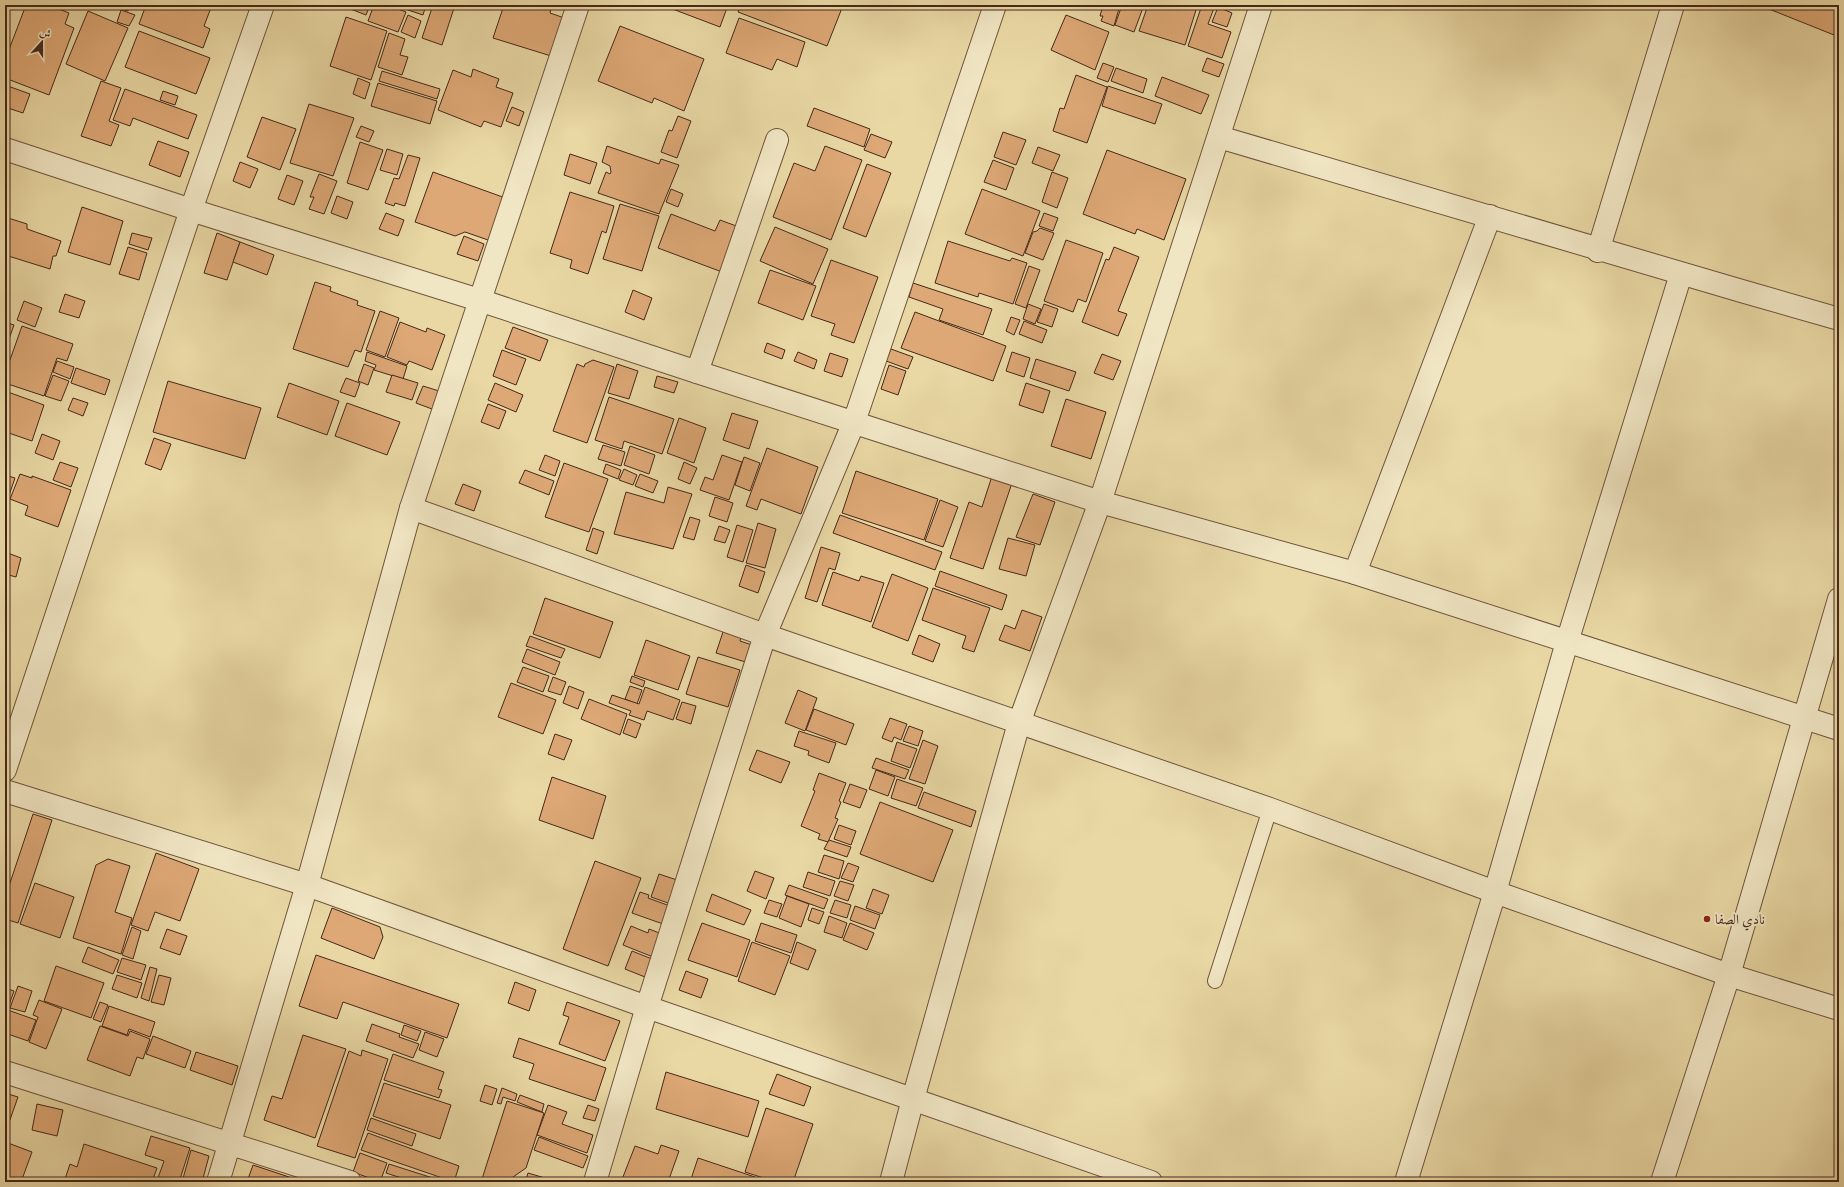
<svg xmlns="http://www.w3.org/2000/svg" width="1844" height="1187" viewBox="0 0 1844 1187" font-family="'Libre Bodoni',Amiri,serif">
	<rect width="100%" height="100%" fill="#e9d8a4"/>
	<filter id="stains"><feTurbulence type="fractalNoise" baseFrequency=".005" numOctaves="4"/><feColorMatrix values="0 0 0 0 .2 0 0 0 0 .09 0 0 0 0 .02 0 0 0 .5 -.17"/></filter>
	<radialGradient id="worn" r=".72"><stop offset=".6" stop-color="#630" stop-opacity="0"/><stop offset="1" stop-color="#630" stop-opacity=".3"/></radialGradient>
	<g fill="#dda876" stroke="#46281a">
		<polygon points="26,5 48,5 69,13 65,24 74,28 49,95 5,78 5,60"/>
		<polygon points="110,5 130,5 128,11"/>
		<polygon points="146,5 212,5 204,26 210,29 203,48 139,24"/>
		<polygon points="348,5 370,5 366,15 348,8"/>
		<polygon points="374,5 388,5 406,12 398,32 368,21"/>
		<polygon points="403,5 426,5 423,15 402,8"/>
		<polygon points="433,5 455,5 442,45 422,38"/>
		<polygon points="504,5 552,5 550,13 576,22 564,60 493,38"/>
		<polygon points="662,5 728,5 720,27"/>
		<polygon points="741,5 835,5 842,8 827,46 738,12"/>
		<polygon points="1103,5 1120,5 1114,26 1101,21 1103,16 1100,16"/>
		<polygon points="1122,5 1144,5 1134,32 1115,25"/>
		<polygon points="1148,5 1182,5 1196,10 1185,45 1139,31"/>
		<polygon points="1202,5 1214,8 1208,24 1231,32 1222,58 1188,46"/>
		<polygon points="1759,5 1839,5 1839,37"/>
		<polygon points="1218,7 1232,13 1227,27 1212,22"/>
		<polygon points="121,10 135,15 129,26 117,22"/>
		<polygon points="88,11 128,28 105,81 66,64"/>
		<polygon points="408,15 421,21 415,38 401,32"/>
		<polygon points="1066,15 1109,32 1095,70 1051,50"/>
		<polygon points="346,17 387,31 371,80 330,66"/>
		<polygon points="739,18 805,42 797,67 777,59 772,70 726,53"/>
		<polygon points="620,26 704,59 684,111 654,98 652,103 598,81"/>
		<polygon points="139,31 210,58 196,94 125,67"/>
		<polygon points="389,33 405,39 400,55 408,57 402,75 378,67"/>
		<polygon points="1207,58 1224,64 1219,77 1202,71"/>
		<polygon points="1103,63 1114,67 1108,82 1097,78"/>
		<polygon points="1116,68 1147,79 1143,93 1111,81"/>
		<polygon points="473,69 499,79 496,87 513,93 501,127 484,121 481,127 438,110 453,70 471,77"/>
		<polygon points="382,71 440,89 437,99 379,81"/>
		<polygon points="1076,75 1107,87 1087,143 1053,131 1060,108 1064,109"/>
		<polygon points="1162,77 1209,95 1201,114 1155,96"/>
		<polygon points="358,78 370,83 365,99 353,94"/>
		<polygon points="101,81 121,88 109,121 119,125 111,146 81,136"/>
		<polygon points="378,83 437,101 430,124 371,106"/>
		<polygon points="5,85 30,94 23,113 5,107"/>
		<polygon points="1108,86 1162,104 1155,124 1102,106"/>
		<polygon points="125,89 197,115 188,139 133,118 130,126 113,120"/>
		<polygon points="163,91 178,96 175,105 160,100"/>
		<polygon points="309,104 354,118 333,176 290,163"/>
		<polygon points="512,107 524,112 519,126 506,121"/>
		<polygon points="814,108 870,129 864,147 807,126"/>
		<polygon points="678,116 691,121 677,158 661,152 669,130 672,131"/>
		<polygon points="262,117 296,129 280,170 247,157"/>
		<polygon points="361,126 374,131 369,142 356,137"/>
		<polygon points="1003,132 1026,140 1016,165 994,157"/>
		<polygon points="871,134 892,142 885,158 864,150"/>
		<polygon points="158,141 189,152 180,177 149,165"/>
		<polygon points="360,142 383,150 368,190 347,183"/>
		<polygon points="607,146 659,164 661,159 679,165 659,214 598,193 606,172 610,174 611,172 610,166 602,162"/>
		<polygon points="825,146 862,160 831,240 773,217 794,163 815,171"/>
		<polygon points="1038,147 1060,155 1053,171 1032,163"/>
		<polygon points="387,149 403,154 397,175 380,170"/>
		<polygon points="1107,150 1186,179 1164,240 1137,229 1135,234 1083,214"/>
		<polygon points="570,154 597,163 590,184 564,175"/>
		<polygon points="408,155 420,158 405,206 395,203 394,206 385,203 394,178 399,179"/>
		<polygon points="993,160 1014,168 1006,190 984,182"/>
		<polygon points="240,162 258,169 250,188 233,181"/>
		<polygon points="867,164 891,173 866,237 843,228"/>
		<polygon points="433,172 511,200 491,241 465,232 455,236 415,222"/>
		<polygon points="1052,172 1068,178 1057,208 1042,202"/>
		<polygon points="319,174 337,181 324,214 309,209 314,197 310,197"/>
		<polygon points="287,175 303,181 294,205 278,199"/>
		<polygon points="671,189 683,194 678,207 666,202"/>
		<polygon points="982,189 1040,211 1023,256 965,234"/>
		<polygon points="570,192 614,206 606,233 602,231 588,274 570,268 572,260 550,253"/>
		<polygon points="337,196 353,202 347,219 331,213"/>
		<polygon points="620,204 659,216 642,271 603,259"/>
		<polygon points="82,207 123,221 110,265 68,252"/>
		<polygon points="386,213 404,220 398,236 379,229"/>
		<polygon points="1044,213 1058,218 1053,231 1039,226"/>
		<polygon points="671,214 715,231 720,220 739,227 722,272 658,248"/>
		<polygon points="5,217 27,224 27,229 61,241 56,256 53,256 50,269 5,255"/>
		<polygon points="775,227 828,249 813,284 760,261"/>
		<polygon points="1040,228 1054,233 1043,260 1025,253 1033,232 1037,231"/>
		<polygon points="132,233 152,238 148,250 129,244"/>
		<polygon points="217,233 240,242 227,280 204,273"/>
		<polygon points="464,236 484,244 478,261 457,254"/>
		<polygon points="1066,240 1103,253 1086,302 1078,299 1073,312 1044,301"/>
		<polygon points="948,241 1010,261 1012,258 1027,263 1013,304 979,293 978,297 935,283"/>
		<polygon points="240,242 274,255 267,275 233,262"/>
		<polygon points="128,247 147,253 139,280 119,274"/>
		<polygon points="1114,247 1139,257 1118,311 1127,314 1118,336 1082,322 1106,259 1109,260"/>
		<polygon points="831,260 878,277 854,343 831,335 835,324 811,316"/>
		<polygon points="1029,266 1040,270 1026,308 1015,304"/>
		<polygon points="770,270 816,286 803,320 758,303"/>
		<polygon points="315,282 331,287 330,291 358,301 357,305 375,311 361,352 355,350 348,367 293,349"/>
		<polygon points="913,283 992,309 983,335 939,320 943,309 909,297"/>
		<polygon points="633,290 652,298 644,320 625,312"/>
		<polygon points="65,294 85,301 79,318 59,312"/>
		<polygon points="24,301 42,308 35,327 17,320"/>
		<polygon points="1028,304 1041,309 1035,324 1023,319"/>
		<polygon points="1044,304 1058,309 1052,327 1037,322"/>
		<polygon points="380,311 399,318 385,357 366,350"/>
		<polygon points="915,312 1006,346 993,381 901,348"/>
		<polygon points="1011,317 1020,320 1014,335 1006,331"/>
		<polygon points="1024,321 1047,330 1042,343 1019,334"/>
		<polygon points="5,322 14,325 5,350"/>
		<polygon points="400,322 426,332 427,328 445,335 432,370 409,361 407,365 387,357"/>
		<polygon points="22,326 73,344 67,361 57,358 44,396 5,383 5,374"/>
		<polygon points="513,327 548,340 540,361 505,348"/>
		<polygon points="767,343 785,350 782,359 764,352"/>
		<polygon points="891,349 913,357 908,369 886,361"/>
		<polygon points="502,350 526,359 516,385 493,376"/>
		<polygon points="367,352 407,366 403,379 374,370 376,365 365,361"/>
		<polygon points="798,352 817,360 814,369 794,361"/>
		<polygon points="1012,352 1030,358 1024,377 1006,371"/>
		<polygon points="830,353 848,359 842,377 824,371"/>
		<polygon points="1102,354 1121,361 1113,380 1094,373"/>
		<polygon points="1036,359 1076,372 1069,391 1030,378"/>
		<polygon points="593,360 614,367 587,443 553,431 577,364 584,367 585,364"/>
		<polygon points="57,361 74,367 70,379 53,372"/>
		<polygon points="364,364 374,368 368,385 358,381"/>
		<polygon points="617,364 638,371 629,399 608,393"/>
		<polygon points="889,365 906,371 898,395 881,389"/>
		<polygon points="76,368 110,380 105,395 71,383"/>
		<polygon points="53,375 69,381 61,401 45,396"/>
		<polygon points="392,375 418,383 412,400 386,392"/>
		<polygon points="657,376 678,382 674,393 654,387"/>
		<polygon points="346,378 360,383 355,397 340,392"/>
		<polygon points="168,381 261,408 245,459 153,432"/>
		<polygon points="289,383 339,401 327,435 277,417"/>
		<polygon points="495,383 523,395 516,412 488,400"/>
		<polygon points="1026,383 1050,391 1043,413 1019,405"/>
		<polygon points="423,386 439,391 432,409 416,403"/>
		<polygon points="5,391 44,405 32,441 6,432 5,436"/>
		<polygon points="609,397 674,419 662,454 624,441 622,449 595,440"/>
		<polygon points="73,398 88,403 83,416 68,410"/>
		<polygon points="1066,399 1106,412 1091,459 1051,446"/>
		<polygon points="347,403 400,422 387,455 335,436"/>
		<polygon points="488,404 506,411 499,429 481,422"/>
		<polygon points="732,413 758,421 749,449 723,440"/>
		<polygon points="679,418 706,428 694,463 667,453"/>
		<polygon points="42,434 60,441 53,460 35,453"/>
		<polygon points="154,438 171,444 161,470 145,464"/>
		<polygon points="603,445 625,452 621,466 598,459"/>
		<polygon points="630,446 655,455 649,474 624,465"/>
		<polygon points="767,448 818,467 801,514 761,499 757,510 746,506"/>
		<polygon points="545,455 560,461 555,476 539,470"/>
		<polygon points="722,455 742,462 729,500 700,490 705,477 713,480"/>
		<polygon points="744,457 760,463 750,491 735,485"/>
		<polygon points="60,462 78,468 71,487 53,480"/>
		<polygon points="684,462 697,468 690,484 678,479"/>
		<polygon points="564,463 608,479 589,532 545,517"/>
		<polygon points="606,464 621,470 618,479 603,473"/>
		<polygon points="624,469 637,475 633,485 619,480"/>
		<polygon points="525,470 554,481 549,495 519,483"/>
		<polygon points="856,471 938,499 924,540 842,513"/>
		<polygon points="20,474 32,478 32,476 71,490 58,527 25,515 28,506 10,499"/>
		<polygon points="640,474 658,481 653,493 635,486"/>
		<polygon points="5,475 15,478 5,507"/>
		<polygon points="992,476 1012,483 983,569 950,558 969,502 982,507"/>
		<polygon points="463,484 481,491 474,511 455,504"/>
		<polygon points="668,487 692,494 673,549 614,534 626,492 664,503"/>
		<polygon points="1033,494 1055,502 1040,545 1016,537"/>
		<polygon points="715,497 733,503 727,522 709,516"/>
		<polygon points="940,500 958,507 943,547 925,541"/>
		<polygon points="840,515 942,552 935,570 833,533"/>
		<polygon points="690,517 700,520 694,540 683,537"/>
		<polygon points="758,523 776,529 765,568 746,563"/>
		<polygon points="737,525 753,530 743,562 727,557"/>
		<polygon points="719,526 730,530 725,543 714,540"/>
		<polygon points="593,528 604,532 597,554 586,550"/>
		<polygon points="1008,538 1035,545 1026,576 999,569"/>
		<polygon points="821,547 840,553 835,570 829,568 817,602 805,598"/>
		<polygon points="5,552 21,558 16,577 5,574"/>
		<polygon points="746,565 765,572 758,593 739,586"/>
		<polygon points="940,571 1007,595 1002,610 935,586"/>
		<polygon points="833,572 859,581 861,576 884,583 871,622 822,605"/>
		<polygon points="892,574 928,588 908,641 872,627"/>
		<polygon points="933,588 990,608 974,652 962,648 966,636 922,620"/>
		<polygon points="545,598 613,622 600,658 533,634"/>
		<polygon points="1022,610 1042,617 1030,651 999,640 1005,625 1015,629"/>
		<polygon points="725,626 742,632 740,641 758,647 752,664 716,653"/>
		<polygon points="919,635 940,644 933,662 912,654"/>
		<polygon points="530,636 565,649 561,658 526,646"/>
		<polygon points="646,640 690,656 678,690 634,675"/>
		<polygon points="527,649 560,662 555,675 522,662"/>
		<polygon points="698,657 740,670 728,707 686,694"/>
		<polygon points="523,667 549,676 543,692 517,682"/>
		<polygon points="632,676 645,681 643,687 630,682"/>
		<polygon points="553,677 566,682 561,695 548,691"/>
		<polygon points="511,683 556,700 543,734 498,717"/>
		<polygon points="569,686 584,692 578,709 563,703"/>
		<polygon points="630,686 642,690 637,704 625,699"/>
		<polygon points="645,687 680,700 673,720 647,711 644,720 629,715 631,711 609,703 612,695 639,704"/>
		<polygon points="798,690 817,698 805,731 785,723"/>
		<polygon points="589,699 627,714 620,735 581,719"/>
		<polygon points="682,702 696,706 691,724 676,719"/>
		<polygon points="814,709 854,724 846,745 806,730"/>
		<polygon points="890,718 907,724 901,740 894,737 892,742 882,738"/>
		<polygon points="628,719 641,724 636,738 623,733"/>
		<polygon points="909,726 923,731 918,746 903,741"/>
		<polygon points="799,731 836,743 829,763 808,755 809,751 794,746"/>
		<polygon points="555,734 572,740 564,760 548,754"/>
		<polygon points="923,740 938,746 925,784 909,779"/>
		<polygon points="897,742 917,749 910,768 891,761"/>
		<polygon points="757,750 790,762 781,783 749,770"/>
		<polygon points="876,758 909,770 905,779 872,768"/>
		<polygon points="876,770 895,777 888,796 869,789"/>
		<polygon points="819,773 846,783 839,801 841,802 835,818 838,819 828,842 818,839 820,834 801,826 815,791 813,790"/>
		<polygon points="552,777 606,796 593,839 539,820"/>
		<polygon points="897,779 923,788 916,806 891,798"/>
		<polygon points="850,784 867,790 860,808 843,802"/>
		<polygon points="924,792 976,811 971,827 918,808"/>
		<polygon points="880,802 953,830 933,882 860,854"/>
		<polygon points="33,814 52,820 18,923 5,919 5,898"/>
		<polygon points="839,825 856,831 851,845 834,839"/>
		<polygon points="829,840 851,847 847,857 824,849"/>
		<polygon points="156,853 199,869 180,921 155,912 148,931 131,925"/>
		<polygon points="824,855 844,861 839,879 818,872"/>
		<polygon points="108,859 130,866 115,912 132,918 121,954 73,938 96,865"/>
		<polygon points="595,861 641,878 608,966 563,949"/>
		<polygon points="848,863 859,867 853,882 841,878"/>
		<polygon points="755,871 774,878 766,899 747,891"/>
		<polygon points="808,872 835,881 830,896 803,887"/>
		<polygon points="659,874 680,881 671,904 651,897"/>
		<polygon points="840,881 854,885 848,901 834,896"/>
		<polygon points="35,883 74,897 60,938 20,924"/>
		<polygon points="789,885 828,899 824,909 785,895"/>
		<polygon points="873,889 889,895 882,914 866,908"/>
		<polygon points="640,892 649,895 648,898 670,906 663,924 632,913"/>
		<polygon points="712,894 751,910 744,925 706,911"/>
		<polygon points="787,896 809,904 801,927 779,918"/>
		<polygon points="769,900 782,904 777,917 764,913"/>
		<polygon points="835,900 851,905 847,918 830,913"/>
		<polygon points="855,906 880,915 875,929 850,920"/>
		<polygon points="332,908 380,927 383,937 374,959 321,938"/>
		<polygon points="812,908 824,912 819,924 808,920"/>
		<polygon points="829,916 847,923 842,938 824,932"/>
		<polygon points="702,923 750,940 737,977 688,960"/>
		<polygon points="761,923 797,935 791,953 755,941"/>
		<polygon points="850,923 874,933 867,950 843,940"/>
		<polygon points="631,926 648,933 649,929 662,934 653,957 623,945"/>
		<polygon points="132,927 141,931 133,959 122,955"/>
		<polygon points="167,929 187,936 180,955 160,948"/>
		<polygon points="752,942 790,956 775,995 738,981"/>
		<polygon points="797,942 816,950 808,970 790,963"/>
		<polygon points="88,947 119,960 113,974 82,962"/>
		<polygon points="632,951 652,959 645,977 625,969"/>
		<polygon points="316,955 459,1004 447,1038 343,1002 337,1019 299,1006"/>
		<polygon points="122,958 146,965 141,980 117,972"/>
		<polygon points="56,966 104,983 91,1018 44,1001"/>
		<polygon points="150,967 157,969 149,1001 141,998"/>
		<polygon points="686,971 708,979 701,998 679,990"/>
		<polygon points="117,975 142,983 137,998 112,989"/>
		<polygon points="159,975 171,978 164,1005 151,1002"/>
		<polygon points="515,982 536,990 529,1011 508,1003"/>
		<polygon points="18,986 32,991 25,1012 10,1008"/>
		<polygon points="5,988 14,991 8,1008 5,1008"/>
		<polygon points="39,1000 62,1009 46,1049 29,1042 38,1017 33,1015"/>
		<polygon points="100,1002 108,1005 101,1022 93,1019"/>
		<polygon points="567,1002 620,1021 605,1061 559,1044 569,1017 563,1015"/>
		<polygon points="109,1006 155,1022 150,1037 129,1029 127,1035 102,1026"/>
		<polygon points="5,1009 36,1020 28,1041 5,1033"/>
		<polygon points="372,1024 400,1034 399,1037 419,1044 413,1058 366,1041"/>
		<polygon points="404,1025 421,1031 417,1041 401,1035"/>
		<polygon points="100,1026 128,1036 130,1031 150,1039 143,1059 137,1057 130,1076 87,1060"/>
		<polygon points="425,1032 444,1039 437,1057 419,1050"/>
		<polygon points="303,1035 346,1049 315,1138 264,1120 272,1096 282,1099"/>
		<polygon points="153,1036 191,1051 185,1068 146,1054"/>
		<polygon points="519,1038 606,1068 595,1101 529,1079 534,1064 513,1057"/>
		<polygon points="362,1050 388,1059 355,1158 317,1146 349,1051 361,1056"/>
		<polygon points="196,1052 238,1066 232,1085 190,1070"/>
		<polygon points="393,1054 444,1072 438,1089 442,1090 439,1098 384,1080"/>
		<polygon points="666,1072 759,1101 748,1137 656,1109"/>
		<polygon points="777,1074 811,1087 804,1106 769,1094"/>
		<polygon points="384,1083 451,1105 440,1139 373,1116"/>
		<polygon points="485,1085 497,1089 492,1105 480,1101"/>
		<polygon points="502,1088 517,1094 515,1101 503,1097 501,1104 497,1103"/>
		<polygon points="5,1093 18,1097 5,1134"/>
		<polygon points="520,1095 544,1104 542,1112 517,1102"/>
		<polygon points="507,1101 544,1113 526,1168 513,1177 512,1182 481,1182"/>
		<polygon points="37,1104 63,1110 57,1136 32,1130"/>
		<polygon points="548,1105 567,1112 562,1124 593,1135 587,1153 537,1135"/>
		<polygon points="588,1105 599,1109 595,1121 583,1118"/>
		<polygon points="766,1108 813,1124 793,1182 776,1182 745,1172"/>
		<polygon points="371,1118 416,1134 412,1146 367,1130"/>
		<polygon points="368,1133 459,1166 454,1182 361,1150"/>
		<polygon points="151,1136 190,1148 179,1182 172,1182 158,1178 164,1161 145,1155"/>
		<polygon points="539,1137 588,1156 583,1168 534,1150"/>
		<polygon points="8,1143 32,1152 21,1182 5,1182 5,1150"/>
		<polygon points="84,1144 157,1168 152,1182 64,1182 70,1164 77,1167"/>
		<polygon points="661,1145 679,1151 668,1182 621,1182 635,1146 658,1154"/>
		<polygon points="191,1150 209,1156 202,1182 182,1182"/>
		<polygon points="360,1153 387,1163 380,1182 353,1172"/>
		<polygon points="698,1158 755,1177 754,1182 690,1182"/>
		<polygon points="389,1164 436,1179 435,1182 414,1182 386,1173"/>
		<polygon points="253,1165 304,1182 247,1182"/>
		<polygon points="528,1173 545,1178 544,1182 525,1182"/>
	</g>
	<g fill="none" stroke-linecap="round" stroke-linejoin="round">
		<g stroke="#6f543c" stroke-width="16">
			<polyline id="service" points="1215,981 1270,809"/>
		</g>
		<g stroke="#6f543c" stroke-width="24">
			<g id="minor">
				<path d="M1219,137C1426,198 1632,260 1839,319"/>
				<polyline points="5,149 191,210 479,300 697,372 1100,502 1355,573 1839,729"/>
				<polyline points="1598,251 1673,5"/>
				<polyline points="697,372 777,140"/>
				<polyline points="411,508 765,635 1270,809 1495,892 1729,975 1839,1009"/>
				<polyline points="1355,573 1490,216"/>
				<polyline points="5,770 191,210 263,5"/>
				<polyline points="5,791 307,885 647,1007 1151,1182"/>
				<polyline points="5,1072 350,1182"/>
				<polyline points="218,1182 307,885 411,508 578,5"/>
				<polyline points="595,1182 647,1007 765,635 854,422 995,5"/>
				<polyline points="891,1182 913,1099 1019,723 1100,502 1261,5"/>
				<polyline points="1406,1182 1495,892 1567,642 1681,274"/>
				<polyline points="1662,1182 1729,975 1839,599"/>
			</g>
		</g>
		<use href="#service" stroke="#f1e6c4" stroke-width="14"/>
		<use href="#minor" stroke="#f1e6c4" stroke-width="22"/>
	</g>
	<circle fill="#8f2418" stroke="#f1e6c4" stroke-width="1.5" cx="1707" cy="919" r="4"/>
	<g text-anchor="middle" stroke-width="4" stroke-linejoin="round" paint-order="stroke">
		<g font-size="14" fill="#46281a" stroke="#f1e6c4" text-anchor="start">
			<text x="1715" y="924">نادي الصفا</text>
		</g>
	</g>
	<rect width="1844" height="1187" fill="none" stroke="#e9d8a4" stroke-width="20"/>
	<rect x="6" y="6" width="1832" height="1175" fill="none" stroke="#46281a" stroke-width="2"/>
	<rect x="10" y="10" width="1824" height="1167" fill="none" stroke="#46281a"/>
	<g transform="translate(42 42) rotate(21)" stroke="#f1e6c4" stroke-width="3" paint-order="stroke">
	<path d="M0-3L7 15L0 10L-7 15Z" fill="#46281a"/>
	<text y="-6" font-size="11" font-weight="bold" text-anchor="middle" fill="#46281a">ش</text>
	</g>
	<rect width="100%" height="100%" filter="url(#stains)"/>
	<rect width="100%" height="100%" fill="url(#worn)"/>
</svg>
